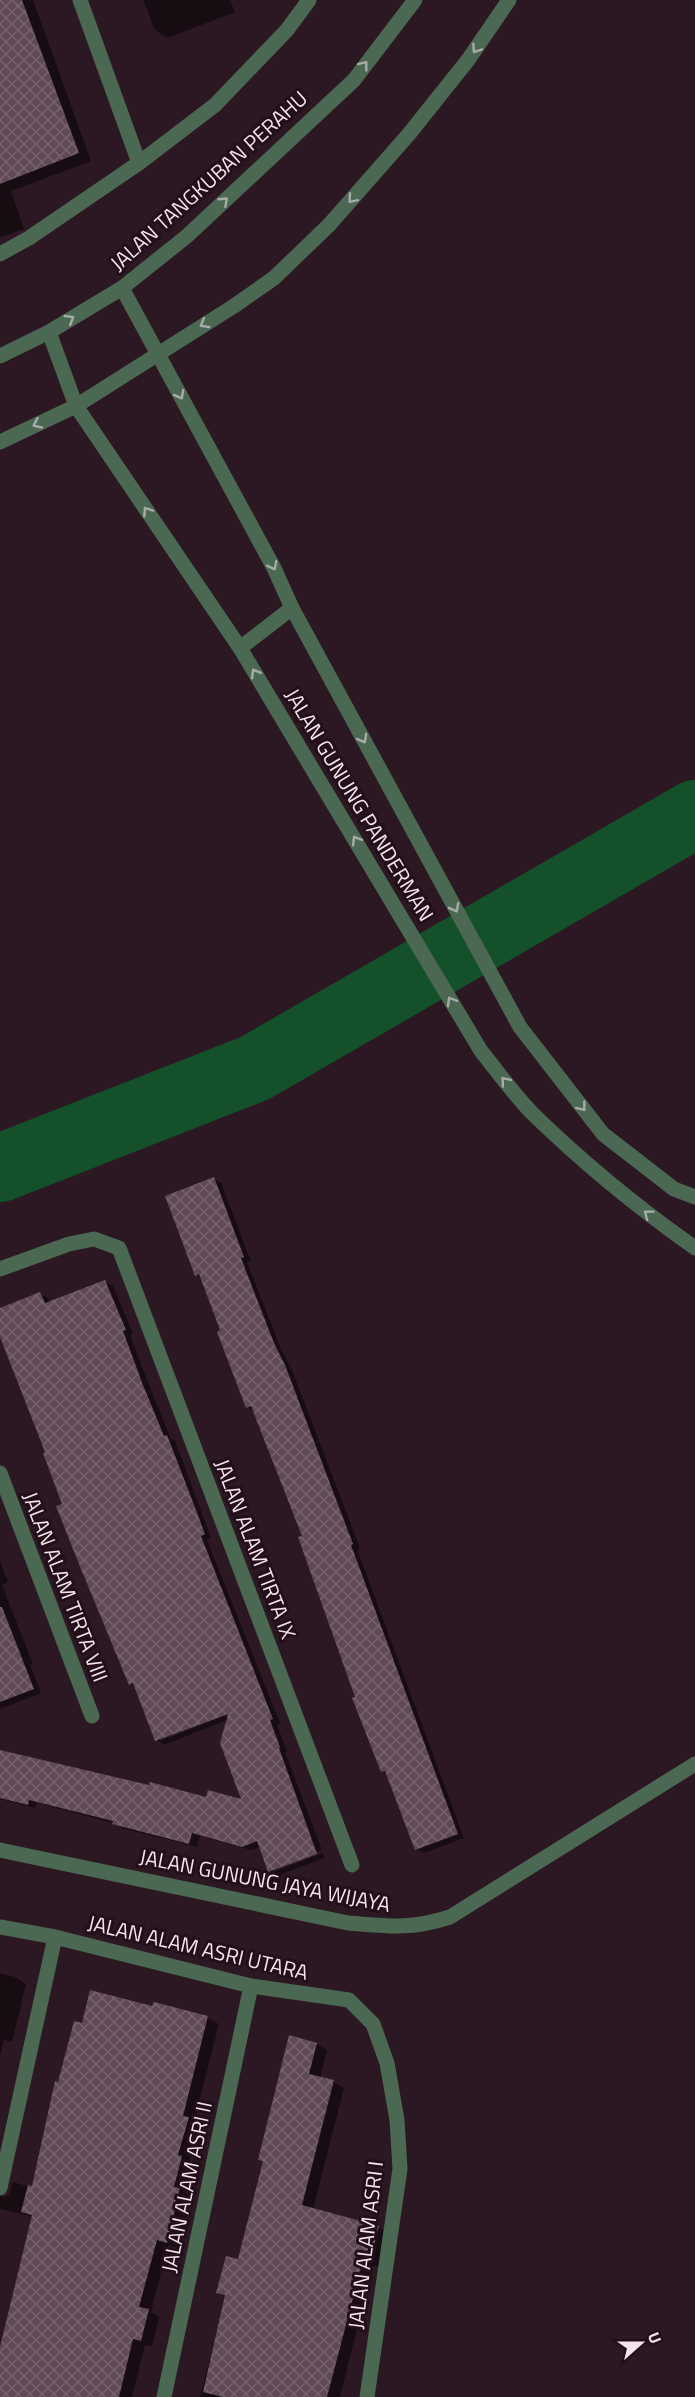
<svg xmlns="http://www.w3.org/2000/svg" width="695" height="2397" viewBox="0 0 695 2397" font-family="'Titillium Web',sans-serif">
	<defs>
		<pattern id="building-cross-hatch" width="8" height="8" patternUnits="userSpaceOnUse" patternTransform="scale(1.5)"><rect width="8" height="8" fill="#604956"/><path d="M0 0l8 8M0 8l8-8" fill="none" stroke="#77636e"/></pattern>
	</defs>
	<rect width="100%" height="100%" fill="#2c1823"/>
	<g fill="#0007" fill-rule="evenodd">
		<polygon points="0,0 33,0 91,161 11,191 24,229 0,237"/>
		<polygon points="143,0 230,0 235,12 168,38 155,30"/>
		<polygon points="214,1179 221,1183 251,1261 247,1262 281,1349 292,1370 360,1548 357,1549 464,1838 424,1853 416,1849 388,1775 382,1771 304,1537 255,1412 247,1407 202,1278 197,1275"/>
		<path d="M105,1282L113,1286L133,1334L130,1335L151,1390L171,1439L175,1441L203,1516L211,1538L207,1540L280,1723L277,1725L287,1751L285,1752L322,1850L273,1869V1872L323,1853L324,1858L277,1876L270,1871L260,1847L251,1850L200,1836L197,1847L121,1828L114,1823L37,1803L35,1808L0,1799V1752L207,1798L244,1801L227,1720L164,1745L157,1740L136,1687L130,1684L47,1453L0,1332V1309L40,1294L48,1298L50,1303ZM234,1709L235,1712L160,1741V1738Z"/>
		<polygon points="0,1561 8,1582 2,1585 33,1664 30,1665 41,1693 0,1709"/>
		<polygon points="0,1973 15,1977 26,1984 12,2042 4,2040 0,2056"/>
		<polygon points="154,2008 207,2018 219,2024 194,2122 199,2125 189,2162 193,2164 185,2193 191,2196 178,2248 168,2245 151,2312 159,2317 152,2347 145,2345 132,2397 0,2397 0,2351 33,2217 0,2209 0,2182 4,2184 2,2198 9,2195 13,2182 33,2188 59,2084 83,2025"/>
		<polygon points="290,2037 317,2044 327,2050 320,2078 333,2082 344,2088 313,2210 378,2227 389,2233 380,2267 373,2265 340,2397 200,2397 226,2297 218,2292 239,2261 264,2162"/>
	</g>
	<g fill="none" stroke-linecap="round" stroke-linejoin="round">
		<polyline stroke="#14512b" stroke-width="68" points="0,1168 255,1068 695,814"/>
	</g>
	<g fill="url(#building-cross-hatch)">
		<polygon points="0,0 22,0 79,153 0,184"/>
		<polygon points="214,1177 244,1257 241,1258 274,1343 285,1365 353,1544 351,1545 458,1834 415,1850 385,1771 381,1772 352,1698 355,1697 298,1537 302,1536 251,1406 246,1408 217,1332 220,1330 199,1274 195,1276 165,1196"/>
		<polygon points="105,1280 126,1330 123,1331 143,1385 164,1436 167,1435 196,1510 205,1534 201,1536 273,1719 270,1720 280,1747 279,1748 317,1854 268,1872 257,1841 242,1847 192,1833 189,1844 112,1824 113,1821 29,1800 28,1805 0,1798 0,1750 149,1785 150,1782 206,1797 208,1790 241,1799 220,1743 228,1714 155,1741 133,1683 129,1685 79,1564 56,1506 62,1504 43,1453 45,1452 0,1337 0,1308 40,1292 45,1303"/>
		<polygon points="0,1607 2,1607 34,1689 0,1702"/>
		<polygon points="90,1990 152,2006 154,2002 208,2016 183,2116 189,2117 178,2155 182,2156 174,2187 180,2188 167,2243 157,2240 139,2307 149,2309 141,2341 133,2339 119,2397 0,2397 0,2347 32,2215 21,2212 28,2185 32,2186 55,2081 58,2082 74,2021 82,2023"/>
		<polygon points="289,2035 317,2043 309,2074 334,2080 302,2205 379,2226 370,2262 363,2260 327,2397 223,2397 203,2392 225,2295 216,2293 226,2256 238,2259 263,2161 258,2160"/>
	</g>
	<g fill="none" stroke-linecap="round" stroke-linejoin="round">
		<g stroke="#4b6852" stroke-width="15">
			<polyline points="80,0 139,163"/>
			<polyline points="0,254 29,238 139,163 215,105 287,30 309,0"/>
			<polyline points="122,288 274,568 292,608 520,1027 603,1134 674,1189 695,1197"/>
			<path d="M49,332L76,406L240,648L481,1051C497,1071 513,1093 531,1112C582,1162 637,1207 695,1248"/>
			<polyline points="0,356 49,332 122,288 187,236 354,80 415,0"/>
			<polyline points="0,442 76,406 234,306 274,278 329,225 409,134 468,60 509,0"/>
			<polyline points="240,648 292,608"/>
			<polyline points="0,1269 69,1244 94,1239 119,1248 352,1865"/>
			<polyline points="0,1473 92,1716"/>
			<path d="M0,1850L348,1923C389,1926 409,1930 450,1917L695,1764"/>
			<polyline points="0,1927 55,1937 251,1986 349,2000 373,2024 387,2063 397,2120 400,2169 367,2397"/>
			<polyline points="0,2188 55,1937"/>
			<polyline points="164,2397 251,1986"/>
		</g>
	</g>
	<defs><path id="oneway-chevron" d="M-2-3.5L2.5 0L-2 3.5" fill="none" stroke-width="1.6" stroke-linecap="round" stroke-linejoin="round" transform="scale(1.5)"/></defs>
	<g stroke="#a7aca7">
		<use href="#oneway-chevron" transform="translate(476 49) rotate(124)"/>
		<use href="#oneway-chevron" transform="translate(364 65) rotate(-52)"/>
		<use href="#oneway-chevron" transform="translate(352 199) rotate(131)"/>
		<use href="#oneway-chevron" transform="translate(224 201) rotate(-43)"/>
		<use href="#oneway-chevron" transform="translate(70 319) rotate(-31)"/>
		<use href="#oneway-chevron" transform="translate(204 324) rotate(149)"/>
		<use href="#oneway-chevron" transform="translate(180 395) rotate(62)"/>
		<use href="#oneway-chevron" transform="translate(37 424) rotate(155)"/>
		<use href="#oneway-chevron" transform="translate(147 511) rotate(-124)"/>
		<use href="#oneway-chevron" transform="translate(273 566) rotate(63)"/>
		<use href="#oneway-chevron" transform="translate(255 673) rotate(-121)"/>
		<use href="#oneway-chevron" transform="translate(363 739) rotate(61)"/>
		<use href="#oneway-chevron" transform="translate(356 840) rotate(-121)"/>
		<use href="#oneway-chevron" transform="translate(455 908) rotate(62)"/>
		<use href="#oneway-chevron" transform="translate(451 1001) rotate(-120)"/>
		<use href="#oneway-chevron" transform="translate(505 1081) rotate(-130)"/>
		<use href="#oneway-chevron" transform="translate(582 1107) rotate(52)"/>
		<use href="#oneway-chevron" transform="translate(648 1214) rotate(-143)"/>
	</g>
	<g text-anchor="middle" stroke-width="6" stroke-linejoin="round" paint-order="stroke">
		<g font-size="21" fill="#f3e4ec" stroke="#220f1a">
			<text transform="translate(209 181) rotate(-42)" y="7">JALAN TANGKUBAN PERAHU</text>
			<text transform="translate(359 805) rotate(59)" y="7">JALAN GUNUNG PANDERMAN</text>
			<text transform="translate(255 1549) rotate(69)" y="7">JALAN ALAM TIRTA IX</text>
			<text transform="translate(65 1587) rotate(69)" y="7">JALAN ALAM TIRTA VIII</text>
			<text transform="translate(265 1881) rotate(11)" y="7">JALAN GUNUNG JAYA WIJAYA</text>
			<text transform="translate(198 1948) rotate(13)" y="7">JALAN ALAM ASRI UTARA</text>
			<text transform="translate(187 2187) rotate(-78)" y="7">JALAN ALAM ASRI II</text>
			<text transform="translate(366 2245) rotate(-83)" y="7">JALAN ALAM ASRI I</text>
		</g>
	</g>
	<g transform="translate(641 2343) rotate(69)" stroke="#220f1a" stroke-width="4.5" paint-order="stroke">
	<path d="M0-4.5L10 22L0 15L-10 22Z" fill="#f3e4ec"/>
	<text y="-9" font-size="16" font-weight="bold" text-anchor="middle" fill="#f3e4ec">U</text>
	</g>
</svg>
